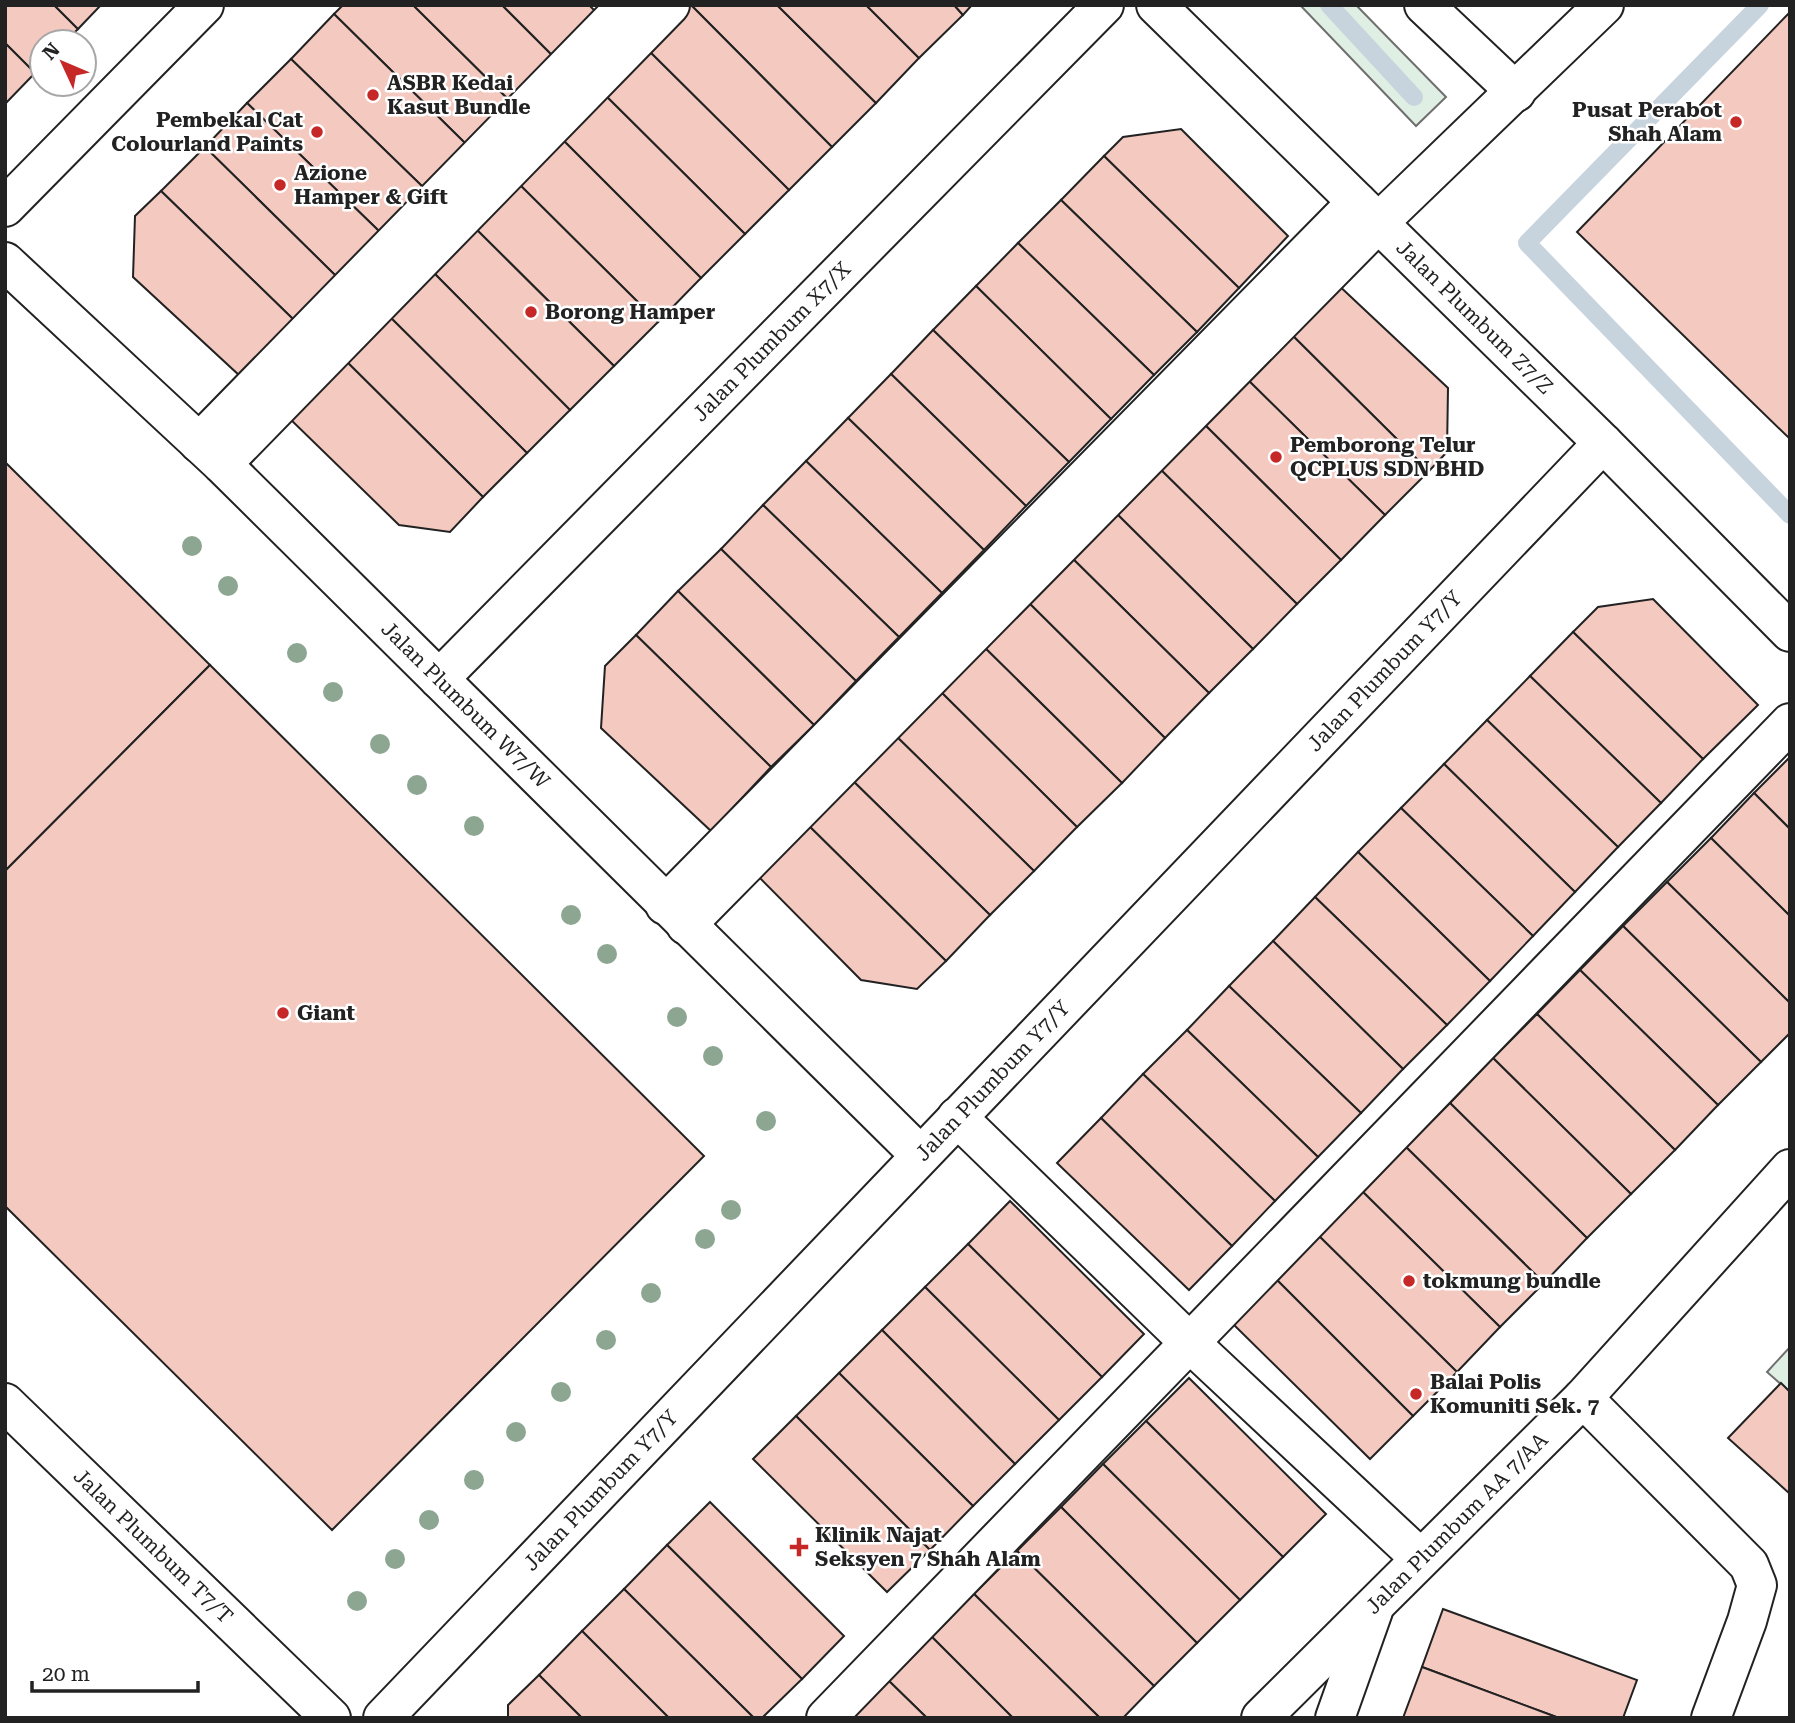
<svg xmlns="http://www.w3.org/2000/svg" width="1795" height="1723" viewBox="0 0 1795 1723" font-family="'Roboto Serif',serif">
	<rect width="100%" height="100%" fill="#fff"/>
	<g fill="#e0efe3" stroke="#6f6f6f" stroke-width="2">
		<polygon points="1300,5 1356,5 1446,97 1416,126"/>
		<polygon points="1790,1347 1790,1392 1767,1372"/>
	</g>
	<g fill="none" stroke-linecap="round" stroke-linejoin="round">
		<g stroke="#c7d3dd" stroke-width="18">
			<polyline points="1329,5 1414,97"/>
			<polyline points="1760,5 1527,243 1790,515"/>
		</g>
	</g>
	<g fill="#f3c9c0" stroke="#222" stroke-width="2">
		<polygon points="5,5 54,5 78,29 65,42 42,42 42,66 35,73 5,43"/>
		<polygon points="54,5 101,5 78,29"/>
		<polygon points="343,5 413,5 509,100 466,144 334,14"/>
		<polygon points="413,5 502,5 553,56 509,100"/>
		<polygon points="502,5 589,5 596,12 553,56"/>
		<polygon points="691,5 777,5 876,103 832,147"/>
		<polygon points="691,5 832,147 789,190 647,49"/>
		<polygon points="777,5 866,5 919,58 876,103"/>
		<polygon points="866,5 954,5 963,15 919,58"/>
		<polygon points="954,5 972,5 963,15"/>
		<polygon points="1790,12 1790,439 1577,232"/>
		<polygon points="334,14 466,144 424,188 291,59"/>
		<polygon points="5,43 35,73 5,104"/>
		<polygon points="647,49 789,190 745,234 603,93"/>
		<polygon points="291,59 424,188 380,232 247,103"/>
		<polygon points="603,93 745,234 701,278 560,137"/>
		<polygon points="247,103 380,232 336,276 205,147"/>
		<polygon points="1181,129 1288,236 1239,288 1104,156 1123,137"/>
		<polygon points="560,137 701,278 658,322 516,181"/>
		<polygon points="205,147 336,276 294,320 161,191"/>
		<polygon points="1104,156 1239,288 1197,332 1061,200"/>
		<polygon points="516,181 658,322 614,366 472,225"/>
		<polygon points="161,191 294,320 240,376 133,277 135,216"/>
		<polygon points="1061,200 1197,332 1154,375 1018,243"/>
		<polygon points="472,225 614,366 570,410 429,268"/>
		<polygon points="1018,243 1154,375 1111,419 976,286"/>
		<polygon points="429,268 570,410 527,453 386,313"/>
		<polygon points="1334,281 1448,388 1447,452 1429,471 1288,331"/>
		<polygon points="976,286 1111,419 1069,462 933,330"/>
		<polygon points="386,313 527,453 483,497 341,356"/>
		<polygon points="933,330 1069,462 1026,506 891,374"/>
		<polygon points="1288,331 1429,471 1385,515 1245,377"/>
		<polygon points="341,356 483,497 450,532 399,525 287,416"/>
		<polygon points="891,374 1026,506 984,550 848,418"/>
		<polygon points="1245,377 1385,515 1341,560 1201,421"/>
		<polygon points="848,418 984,550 942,593 806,461"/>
		<polygon points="1201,421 1341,560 1297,604 1156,465"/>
		<polygon points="806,461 942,593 899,637 763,505"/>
		<polygon points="5,462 210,665 5,871"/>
		<polygon points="1156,465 1297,604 1253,649 1113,510"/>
		<polygon points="763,505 899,637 856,681 721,549"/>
		<polygon points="1113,510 1253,649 1209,693 1069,555"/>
		<polygon points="721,549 856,681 814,725 678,591"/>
		<polygon points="1069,555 1209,693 1165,738 1025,599"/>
		<polygon points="678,591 814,725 771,767 636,635"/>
		<polygon points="1025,599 1165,738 1122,783 980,643"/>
		<polygon points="1653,599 1758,705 1703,759 1573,632 1598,607"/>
		<polygon points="1573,632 1703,759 1661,803 1530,676"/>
		<polygon points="636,635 771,767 711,831 601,728 605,666"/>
		<polygon points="980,643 1122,783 1077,827 937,688"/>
		<polygon points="210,665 704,1156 332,1530 5,1206 5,871"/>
		<polygon points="1530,676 1661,803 1618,847 1487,720"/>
		<polygon points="937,688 1077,827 1034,871 893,733"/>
		<polygon points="1487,720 1618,847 1575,892 1444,764"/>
		<polygon points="893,733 1034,871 990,915 849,777"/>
		<polygon points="1790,757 1790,829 1754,793"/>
		<polygon points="1444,764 1575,892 1533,936 1401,808"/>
		<polygon points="849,777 990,915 946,961 805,822"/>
		<polygon points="1754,793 1790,829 1790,916 1711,838"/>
		<polygon points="1401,808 1533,936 1490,981 1358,852"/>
		<polygon points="805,822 946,961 917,989 861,980 756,874"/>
		<polygon points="1711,838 1790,916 1790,1003 1667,882"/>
		<polygon points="1358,852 1490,981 1447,1025 1315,897"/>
		<polygon points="1667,882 1790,1003 1790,1033 1761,1062 1623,926"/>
		<polygon points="1315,897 1447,1025 1403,1069 1273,941"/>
		<polygon points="1623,926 1761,1062 1718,1105 1580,970"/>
		<polygon points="1273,941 1403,1069 1361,1113 1229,986"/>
		<polygon points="1580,970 1718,1105 1675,1150 1537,1014"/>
		<polygon points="1229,986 1361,1113 1318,1157 1187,1030"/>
		<polygon points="1537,1014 1675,1150 1631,1194 1493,1058"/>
		<polygon points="1187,1030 1318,1157 1275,1201 1143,1074"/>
		<polygon points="1493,1058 1631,1194 1587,1238 1450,1103"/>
		<polygon points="1143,1074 1275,1201 1232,1246 1101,1118"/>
		<polygon points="1450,1103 1587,1238 1544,1283 1406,1147"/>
		<polygon points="1101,1118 1232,1246 1189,1290 1057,1163"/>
		<polygon points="1406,1147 1544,1283 1500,1327 1363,1192"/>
		<polygon points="1363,1192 1500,1327 1457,1372 1319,1236"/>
		<polygon points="1010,1201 1144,1334 1102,1377 968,1244"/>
		<polygon points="1319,1236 1457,1372 1413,1416 1276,1279"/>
		<polygon points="968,1244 1102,1377 1059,1420 925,1287"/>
		<polygon points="1276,1279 1413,1416 1370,1459 1233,1324"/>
		<polygon points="925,1287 1059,1420 1015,1464 882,1330"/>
		<polygon points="882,1330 1015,1464 973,1506 839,1373"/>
		<polygon points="839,1373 973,1506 930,1550 796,1416"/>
		<polygon points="1189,1378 1326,1514 1283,1557 1146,1421"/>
		<polygon points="1781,1383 1790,1392 1790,1494 1728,1438"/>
		<polygon points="796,1416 930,1550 887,1592 753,1459"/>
		<polygon points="1146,1421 1283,1557 1240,1600 1103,1464"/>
		<polygon points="1103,1464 1240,1600 1197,1643 1061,1507"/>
		<polygon points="710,1502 844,1636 802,1679 667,1545"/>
		<polygon points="1061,1507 1197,1643 1154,1686 1017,1551"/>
		<polygon points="667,1545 802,1679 762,1718 754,1718 624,1589"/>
		<polygon points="1017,1551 1154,1686 1123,1718 1100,1718 974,1594"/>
		<polygon points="624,1589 754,1718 669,1718 582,1631"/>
		<polygon points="974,1594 1100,1718 1013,1718 932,1637"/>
		<polygon points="1443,1609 1637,1680 1623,1718 1559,1718 1422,1667"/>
		<polygon points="582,1631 669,1718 582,1718 539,1675"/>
		<polygon points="932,1637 1013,1718 927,1718 889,1681"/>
		<polygon points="1422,1667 1559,1718 1403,1718"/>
		<polygon points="539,1675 582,1718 508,1718 508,1705"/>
		<polygon points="889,1681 927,1718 852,1718"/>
	</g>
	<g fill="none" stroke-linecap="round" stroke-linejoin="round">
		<g stroke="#222" stroke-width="42">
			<g id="minor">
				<path id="s1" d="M1156,5L1603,443L1790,632"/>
				<polyline points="1424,5 1516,92"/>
				<polyline points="5,207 204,5"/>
				<path id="s2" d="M5,262L222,464L920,1155"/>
				<polyline points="199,443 627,5"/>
				<polyline points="222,464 670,5"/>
				<path id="s3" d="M439,679L1104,5"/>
				<polyline points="665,905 1357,202"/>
				<polyline points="686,925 1378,223 1604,5"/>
				<polyline points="957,1117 1190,1343 1420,1558"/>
				<polyline points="1583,1398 1749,1565 1757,1585 1747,1621 1711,1718"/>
				<path id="s4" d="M5,1403L331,1718"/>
				<path id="s5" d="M383,1718L1603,443"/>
				<polyline points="826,1718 1790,723"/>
				<path id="s6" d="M1261,1718L1583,1398L1790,1169"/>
				<polyline points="1335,1718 1373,1611"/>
			</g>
		</g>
		<use href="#minor" stroke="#fff" stroke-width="38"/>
	</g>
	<g fill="#8da692">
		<circle cx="192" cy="546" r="10"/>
		<circle cx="228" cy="586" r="10"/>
		<circle cx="297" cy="653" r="10"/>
		<circle cx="333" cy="692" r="10"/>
		<circle cx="380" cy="744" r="10"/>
		<circle cx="417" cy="785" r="10"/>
		<circle cx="474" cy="826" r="10"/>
		<circle cx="571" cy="915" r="10"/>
		<circle cx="607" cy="954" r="10"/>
		<circle cx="677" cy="1017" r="10"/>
		<circle cx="713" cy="1056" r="10"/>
		<circle cx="766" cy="1121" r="10"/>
		<circle cx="731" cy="1210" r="10"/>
		<circle cx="705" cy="1239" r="10"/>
		<circle cx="651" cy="1293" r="10"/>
		<circle cx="606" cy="1340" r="10"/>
		<circle cx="561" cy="1392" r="10"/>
		<circle cx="516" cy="1432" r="10"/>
		<circle cx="474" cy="1480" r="10"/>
		<circle cx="429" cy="1520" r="10"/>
		<circle cx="395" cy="1559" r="10"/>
		<circle cx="357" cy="1601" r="10"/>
	</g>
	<g fill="#c62828" stroke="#fff" stroke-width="2.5">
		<circle cx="373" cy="95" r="7"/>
		<circle cx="1736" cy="122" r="7"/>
		<circle cx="317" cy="132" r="7"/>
		<circle cx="280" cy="185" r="7"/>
		<circle cx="531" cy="312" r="7"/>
		<circle cx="1276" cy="457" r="7"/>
		<circle cx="283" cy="1013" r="7"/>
		<circle cx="1409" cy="1281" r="7"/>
		<circle cx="1416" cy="1394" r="7"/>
		<path d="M795.5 1536.5h7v7h7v7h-7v7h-7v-7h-7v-7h7z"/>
	</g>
	<g text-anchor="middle" stroke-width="5" stroke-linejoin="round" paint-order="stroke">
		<g font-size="21" font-weight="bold" fill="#222" stroke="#fff" text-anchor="start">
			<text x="387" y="90">ASBR Kedai<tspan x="387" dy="24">Kasut Bundle</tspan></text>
			<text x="1722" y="117" text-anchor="end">Pusat Perabot<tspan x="1722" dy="24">Shah Alam</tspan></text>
			<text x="303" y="127" text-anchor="end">Pembekal Cat<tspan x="303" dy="24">Colourland Paints</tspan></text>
			<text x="294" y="180">Azione<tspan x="294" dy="24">Hamper &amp; Gift</tspan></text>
			<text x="545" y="319">Borong Hamper</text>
			<text x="1290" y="452">Pemborong Telur<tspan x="1290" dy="24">QCPLUS SDN BHD</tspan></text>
			<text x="297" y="1020">Giant</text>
			<text x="1423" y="1288">tokmung bundle</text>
			<text x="1430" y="1389">Balai Polis<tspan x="1430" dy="24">Komuniti Sek. 7</tspan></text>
			<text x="815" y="1542">Klinik Najat<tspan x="815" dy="24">Seksyen 7 Shah Alam</tspan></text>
		</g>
		<g font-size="21" fill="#222" stroke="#fff">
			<text dy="7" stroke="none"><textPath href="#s1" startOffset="446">Jalan Plumbum Z7/Z</textPath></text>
			<text dy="7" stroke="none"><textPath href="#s3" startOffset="474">Jalan Plumbum X7/X</textPath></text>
			<text dy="7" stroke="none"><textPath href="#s5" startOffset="1449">Jalan Plumbum Y7/Y</textPath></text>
			<text dy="7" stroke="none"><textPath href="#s2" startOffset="639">Jalan Plumbum W7/W</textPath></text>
			<text dy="7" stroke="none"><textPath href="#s5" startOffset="882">Jalan Plumbum Y7/Y</textPath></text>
			<text dy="7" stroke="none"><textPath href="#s5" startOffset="315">Jalan Plumbum Y7/Y</textPath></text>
			<text dy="7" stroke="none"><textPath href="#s6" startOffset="276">Jalan Plumbum AA 7/AA</textPath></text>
			<text dy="7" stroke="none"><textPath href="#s4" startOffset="206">Jalan Plumbum T7/T</textPath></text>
		</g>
	</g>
	<rect width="1795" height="1723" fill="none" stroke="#222222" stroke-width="14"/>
	<g transform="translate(63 63) rotate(314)"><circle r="33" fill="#ffffff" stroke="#a7a7a7" stroke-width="2"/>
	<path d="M0-5L12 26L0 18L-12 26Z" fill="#c62828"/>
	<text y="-10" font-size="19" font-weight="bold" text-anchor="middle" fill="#222222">N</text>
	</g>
	<path d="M32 1681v10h166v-10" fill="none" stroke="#222222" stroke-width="3.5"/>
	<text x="42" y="1681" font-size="21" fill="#222222" stroke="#ffffff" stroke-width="5" paint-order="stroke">20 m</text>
</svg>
